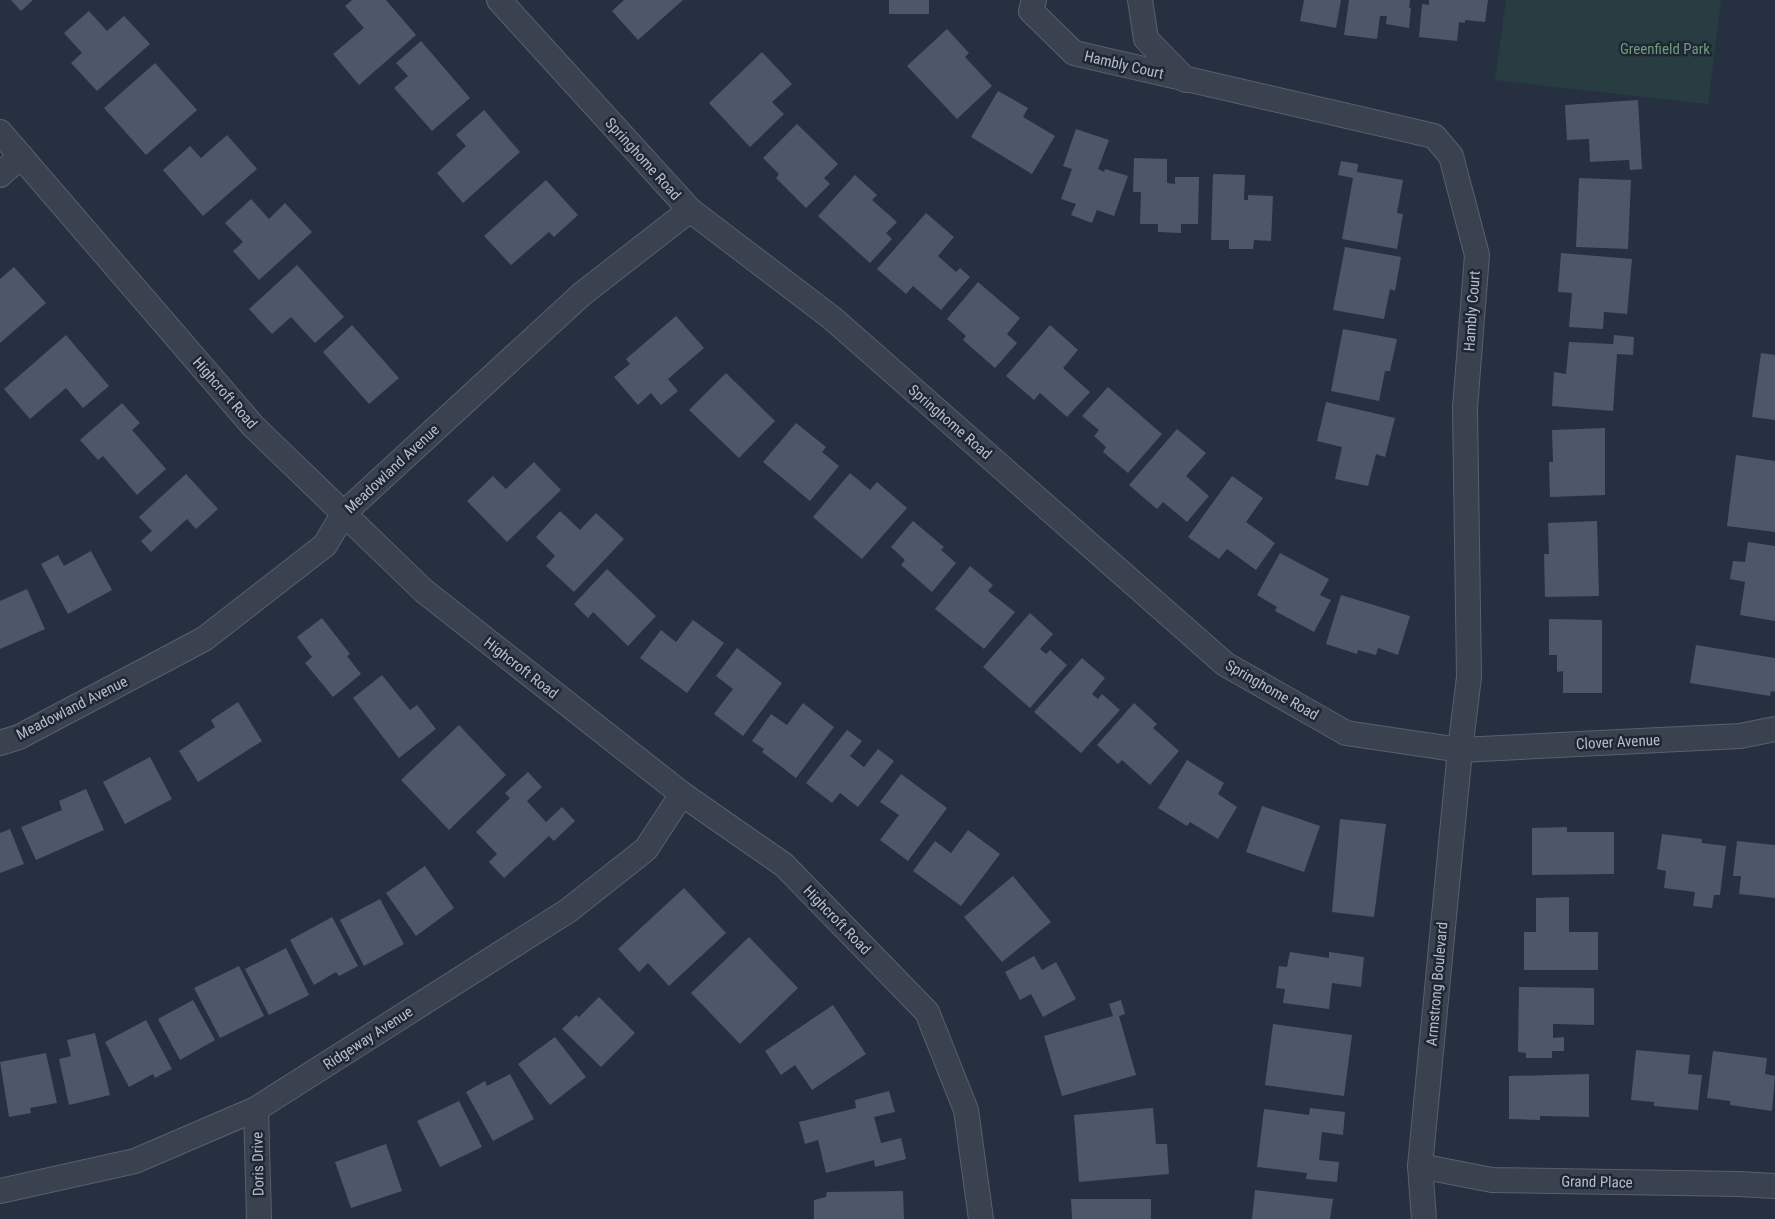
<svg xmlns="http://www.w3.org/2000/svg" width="1775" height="1219" viewBox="0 0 1775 1219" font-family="'Roboto Condensed',sans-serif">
	<rect width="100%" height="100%" fill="#263040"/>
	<polygon fill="#283d41" points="1506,0 1721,0 1708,104 1495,80"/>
	<g fill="#4d5769">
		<polygon points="11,0 33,0 21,11"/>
		<polygon points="352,0 386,0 416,35 359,85 333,54 364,28 345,6"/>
		<polygon points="624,0 683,0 638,40 612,11"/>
		<rect x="889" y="0" width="40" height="14"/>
		<polygon points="1304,0 1341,0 1336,28 1300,21"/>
		<polygon points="1349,0 1410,0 1409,8 1411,8 1409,28 1386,24 1387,16 1380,16 1377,39 1344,35"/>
		<polygon points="1429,0 1488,0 1485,22 1465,20 1465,23 1459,22 1457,41 1419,37 1422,4 1429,5"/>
		<polygon points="89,11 107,31 124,16 150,44 97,91 71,63 82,53 64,33"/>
		<polygon points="947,29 969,53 965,57 992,86 957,119 907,66"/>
		<polygon points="421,41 470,98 432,131 394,88 408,76 396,63"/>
		<polygon points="762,52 792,84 772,102 784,114 750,147 709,103"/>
		<polygon points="155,63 197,110 146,155 104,108"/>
		<polygon points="998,91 1028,108 1023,117 1055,136 1032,174 971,137"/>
		<polygon points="1638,100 1642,169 1630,170 1629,160 1590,162 1589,139 1567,140 1565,105"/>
		<polygon points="484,110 520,152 463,203 437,173 466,146 456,135"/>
		<polygon points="797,124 838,164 824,178 830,184 806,208 776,178 779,174 763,158"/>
		<polygon points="1076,129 1109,140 1098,169 1104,172 1105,169 1128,176 1114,216 1097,210 1092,223 1071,215 1076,204 1061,199 1072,169 1063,166"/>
		<polygon points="227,135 257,169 203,216 163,170 190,146 201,158"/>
		<polygon points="1134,158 1167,159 1167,183 1175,184 1175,177 1199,177 1198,224 1181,224 1181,233 1158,232 1158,224 1140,224 1141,192 1133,192"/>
		<polygon points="1341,161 1358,164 1357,172 1403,180 1397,213 1403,214 1397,249 1342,239 1353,178 1338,175"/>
		<polygon points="1213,174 1245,175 1244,200 1248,200 1248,195 1273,196 1271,241 1254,240 1253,249 1229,249 1229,240 1211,240"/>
		<polygon points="855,175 877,195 872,200 897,222 886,233 892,239 870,263 818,216"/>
		<polygon points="1579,178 1631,180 1628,249 1576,247"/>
		<polygon points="546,180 578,215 554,237 549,232 511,265 484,236"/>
		<polygon points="251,199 269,219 285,203 312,232 259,280 233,251 243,242 225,223"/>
		<polygon points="926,213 954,237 938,256 956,272 960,268 970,277 941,310 913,286 906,294 877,269"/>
		<polygon points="1345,247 1401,257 1395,291 1390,289 1384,319 1333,310"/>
		<polygon points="1561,253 1632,259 1627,314 1604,312 1603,329 1569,327 1572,293 1558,292"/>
		<polygon points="297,265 344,317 315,343 291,317 272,334 249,309"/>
		<polygon points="14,267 46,303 0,343 0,279"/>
		<polygon points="978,282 1020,318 1007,334 1017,343 995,368 963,340 966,336 947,319"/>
		<polygon points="676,316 704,348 668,379 678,391 661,405 651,393 638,405 614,377 630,364 626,359"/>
		<polygon points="352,325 399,378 369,404 323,352"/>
		<polygon points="1050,325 1078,350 1063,368 1090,392 1067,417 1040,393 1034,400 1006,376"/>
		<polygon points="1343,329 1397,339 1390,371 1385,371 1379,401 1331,391"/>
		<polygon points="66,335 109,386 83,408 66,388 30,419 4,389"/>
		<polygon points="1614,335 1634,337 1633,355 1617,354 1613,411 1552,406 1554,372 1566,374 1569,342 1613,344"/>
		<polygon points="1761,353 1775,355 1775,420 1752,417"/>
		<polygon points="726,373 775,421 739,458 689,410"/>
		<polygon points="1108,387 1162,434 1128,473 1103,452 1106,447 1094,436 1099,430 1082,416"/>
		<polygon points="1326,402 1395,418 1385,457 1376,454 1368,486 1335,479 1342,447 1317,441"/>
		<polygon points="122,403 140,423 132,430 166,469 137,495 103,456 98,460 80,440"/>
		<polygon points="796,423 826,447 822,452 839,466 810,501 763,462"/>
		<polygon points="1605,428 1605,495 1550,497 1549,462 1553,462 1552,430"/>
		<polygon points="1177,429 1206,453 1186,476 1209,496 1187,522 1163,502 1157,509 1129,485"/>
		<polygon points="1736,455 1775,461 1775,532 1727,526"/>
		<polygon points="534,462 561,490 507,542 467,501 493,476 506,489"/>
		<polygon points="850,473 870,490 877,482 907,508 862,559 813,517"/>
		<polygon points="186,474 218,509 196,529 187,519 151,552 141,541 152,531 139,517"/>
		<polygon points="1232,476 1263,498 1246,522 1275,543 1256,570 1227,549 1219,559 1188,537"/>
		<polygon points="560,511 580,530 596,513 624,539 574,592 546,566 555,556 536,537"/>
		<polygon points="913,521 944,547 941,550 956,563 932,592 901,565 905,560 891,547"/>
		<polygon points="1597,521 1599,596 1545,597 1544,554 1549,554 1548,523"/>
		<polygon points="1748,542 1775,546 1775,621 1740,615 1745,582 1730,579 1733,561 1745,562"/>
		<polygon points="91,551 112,590 68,614 41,564 58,555 64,566"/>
		<polygon points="1280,553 1329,579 1320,595 1331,600 1314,632 1275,611 1277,607 1257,595"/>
		<polygon points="970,566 993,585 988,591 1015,612 984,649 935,609"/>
		<polygon points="607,569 656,616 628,646 593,612 588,618 574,604"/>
		<polygon points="27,589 45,629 0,649 0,601"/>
		<polygon points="1341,595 1410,616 1398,655 1378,648 1376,655 1358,650 1357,654 1326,644"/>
		<polygon points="1030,613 1053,634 1040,649 1046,654 1050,650 1067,665 1030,708 983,667"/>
		<polygon points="322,618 350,654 347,656 361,674 333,697 305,663 312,657 297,637"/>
		<polygon points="1549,619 1602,620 1602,693 1563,693 1563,671 1557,672 1557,655 1549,655"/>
		<polygon points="693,620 724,643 687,693 640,658 661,630 676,642"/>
		<polygon points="1696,645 1775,658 1775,692 1771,691 1770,696 1690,683"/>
		<polygon points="737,648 782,683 743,736 714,714 733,689 716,676"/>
		<polygon points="1082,658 1105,678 1092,694 1098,699 1102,694 1120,710 1081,753 1034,712"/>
		<polygon points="382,675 410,710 417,705 436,729 399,758 353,698"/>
		<polygon points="238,702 262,741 198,782 179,751 215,727 211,720"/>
		<polygon points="803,703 834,727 796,778 762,752 764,749 752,741 771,714 787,725"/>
		<polygon points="1134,703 1157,724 1153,728 1179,751 1150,785 1122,760 1118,764 1097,745"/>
		<polygon points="459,725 506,775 449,830 401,780"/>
		<polygon points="847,730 862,741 850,756 864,767 878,749 894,761 858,807 840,793 832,803 806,783"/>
		<polygon points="150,757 172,799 125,824 103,782"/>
		<polygon points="1187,760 1224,783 1218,794 1237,807 1218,839 1190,822 1187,826 1158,808"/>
		<polygon points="528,772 542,787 527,801 546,822 562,807 575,821 554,841 549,836 504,878 489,862 497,854 476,832 510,798 505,793"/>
		<polygon points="901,774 947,808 908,861 880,840 899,815 880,802"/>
		<polygon points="86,789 104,830 36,860 21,827 62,810 59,801"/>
		<polygon points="1262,806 1320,826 1304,872 1246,852"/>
		<polygon points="1340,819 1386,824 1374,917 1332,912"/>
		<polygon points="1567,827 1567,832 1614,832 1614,874 1532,875 1532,828"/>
		<polygon points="10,829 24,864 0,873 0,833"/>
		<polygon points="968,830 1000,854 961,906 913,871 935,841 951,853"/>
		<polygon points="1662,834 1702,839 1702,843 1726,846 1720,895 1714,895 1712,908 1693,906 1695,892 1664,888 1666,871 1657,869"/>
		<polygon points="1737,841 1775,845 1775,898 1739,894 1741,876 1733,876"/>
		<polygon points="425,866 454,908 416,936 386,893"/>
		<polygon points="1013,876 1051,922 1002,962 964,917"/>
		<polygon points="684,888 726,933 669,986 648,963 639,972 618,949"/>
		<polygon points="1569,897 1569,932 1598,932 1598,970 1524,970 1524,932 1536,932 1536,898"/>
		<polygon points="380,899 404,944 364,966 340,920"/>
		<polygon points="332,917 358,966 339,976 336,972 314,985 290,940"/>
		<polygon points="749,937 798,988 740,1044 691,993"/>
		<polygon points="286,948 309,995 269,1015 245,969"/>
		<polygon points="1290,952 1329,958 1329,952 1364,957 1361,987 1332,983 1329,1009 1283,1003 1285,989 1276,988 1279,966 1287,967"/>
		<polygon points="1034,956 1042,970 1056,962 1076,999 1043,1017 1031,994 1020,1000 1005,972"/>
		<polygon points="239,966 264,1016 220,1038 194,988"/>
		<polygon points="1519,987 1594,988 1594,1025 1553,1024 1553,1038 1564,1037 1564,1051 1552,1051 1552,1058 1526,1058 1526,1053 1518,1052"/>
		<polygon points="599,997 635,1033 601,1067 562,1029 576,1015 579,1017"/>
		<polygon points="193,1000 215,1040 180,1060 158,1019"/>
		<polygon points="1121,1000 1125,1014 1119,1016 1136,1075 1062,1096 1044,1036 1113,1016 1109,1004"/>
		<polygon points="833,1005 866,1054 812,1090 795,1065 781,1075 765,1051"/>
		<polygon points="146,1020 172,1069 155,1078 153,1074 129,1087 105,1042"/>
		<polygon points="1273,1024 1352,1035 1344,1096 1265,1085"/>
		<polygon points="95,1033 110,1095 69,1105 59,1059 71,1056 67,1040"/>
		<polygon points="555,1037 586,1077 550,1105 518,1064"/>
		<polygon points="1636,1050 1690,1055 1688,1074 1702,1075 1698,1110 1654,1106 1654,1102 1631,1100"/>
		<polygon points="1713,1051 1767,1058 1765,1074 1775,1076 1772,1111 1730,1105 1730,1101 1707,1098"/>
		<polygon points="46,1053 57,1103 30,1108 31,1113 9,1117 0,1062"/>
		<polygon points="510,1074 534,1119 493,1141 466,1092 485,1081 487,1086"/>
		<polygon points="1589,1074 1589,1117 1540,1116 1540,1120 1509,1119 1509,1076"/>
		<polygon points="889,1091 895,1112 874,1117 881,1143 901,1138 906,1159 875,1167 874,1160 826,1173 818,1140 805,1144 799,1122 856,1108 855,1100"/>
		<polygon points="459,1101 482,1147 440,1167 417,1121"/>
		<polygon points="1153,1108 1156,1144 1167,1144 1169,1174 1079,1182 1074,1115"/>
		<polygon points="1310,1108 1345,1112 1343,1135 1322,1132 1319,1160 1339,1162 1337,1182 1306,1179 1307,1173 1257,1167 1264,1109 1309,1115"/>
		<polygon points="386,1144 402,1191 351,1208 335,1162"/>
		<polygon points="1255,1190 1333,1199 1330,1219 1252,1219"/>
		<polygon points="903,1191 904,1219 814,1219 814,1200 826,1197 827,1192"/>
		<polygon points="1071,1199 1151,1199 1151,1219 1072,1219"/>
	</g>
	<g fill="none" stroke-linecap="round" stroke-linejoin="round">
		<g stroke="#58606d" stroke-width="26">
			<g id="minor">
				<polyline points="499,0 690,210 832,318 1225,664 1346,733 1460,750 1740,736 1775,729"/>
				<polyline points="1034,0 1031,11 1074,53 1434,136 1451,156 1477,255 1465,408 1469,677 1460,750 1420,1166 1424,1219"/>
				<polyline points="1140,0 1146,39 1186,80"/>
				<polyline points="0,132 253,426 424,591 682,794 784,865 927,1012 966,1110 981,1219"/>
				<polyline points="0,175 21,156"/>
				<polyline points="0,743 19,737 204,639 325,545 344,513 582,294 690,210"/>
				<polyline points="256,1109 259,1219"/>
				<polyline points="1420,1166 1492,1180 1739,1184 1775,1186"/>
				<polyline points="0,1191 135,1161 256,1109 569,910 646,849 682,794"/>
			</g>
		</g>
		<use href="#minor" stroke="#3a4250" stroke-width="24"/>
	</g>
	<g text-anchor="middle" stroke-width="5" stroke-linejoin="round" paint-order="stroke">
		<g font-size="15" fill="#6f9a7b" stroke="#1f2735">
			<text x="1665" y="54">Greenfield Park</text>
		</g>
		<g font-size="15" fill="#b7beca" stroke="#1f2735">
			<text transform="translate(1124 65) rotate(13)" y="5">Hambly Court</text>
			<text transform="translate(643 159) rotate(48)" y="5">Springhome Road</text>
			<text transform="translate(1472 311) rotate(-86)" y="5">Hambly Court</text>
			<text transform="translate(225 393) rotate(49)" y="5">Highcroft Road</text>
			<text transform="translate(950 422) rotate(41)" y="5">Springhome Road</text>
			<text transform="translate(392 469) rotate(-43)" y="5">Meadowland Avenue</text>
			<text transform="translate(521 668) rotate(38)" y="5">Highcroft Road</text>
			<text transform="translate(1272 690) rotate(30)" y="5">Springhome Road</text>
			<text transform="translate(72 708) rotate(-27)" y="5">Meadowland Avenue</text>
			<text transform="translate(1618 742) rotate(-3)" y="5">Clover Avenue</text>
			<text transform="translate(837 920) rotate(46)" y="5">Highcroft Road</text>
			<text transform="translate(1437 984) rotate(-85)" y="5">Armstrong Boulevard</text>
			<text transform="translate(368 1038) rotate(-33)" y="5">Ridgeway Avenue</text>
			<text transform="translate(258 1164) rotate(-91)" y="5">Doris Drive</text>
			<text transform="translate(1597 1182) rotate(1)" y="5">Grand Place</text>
		</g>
	</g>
</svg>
